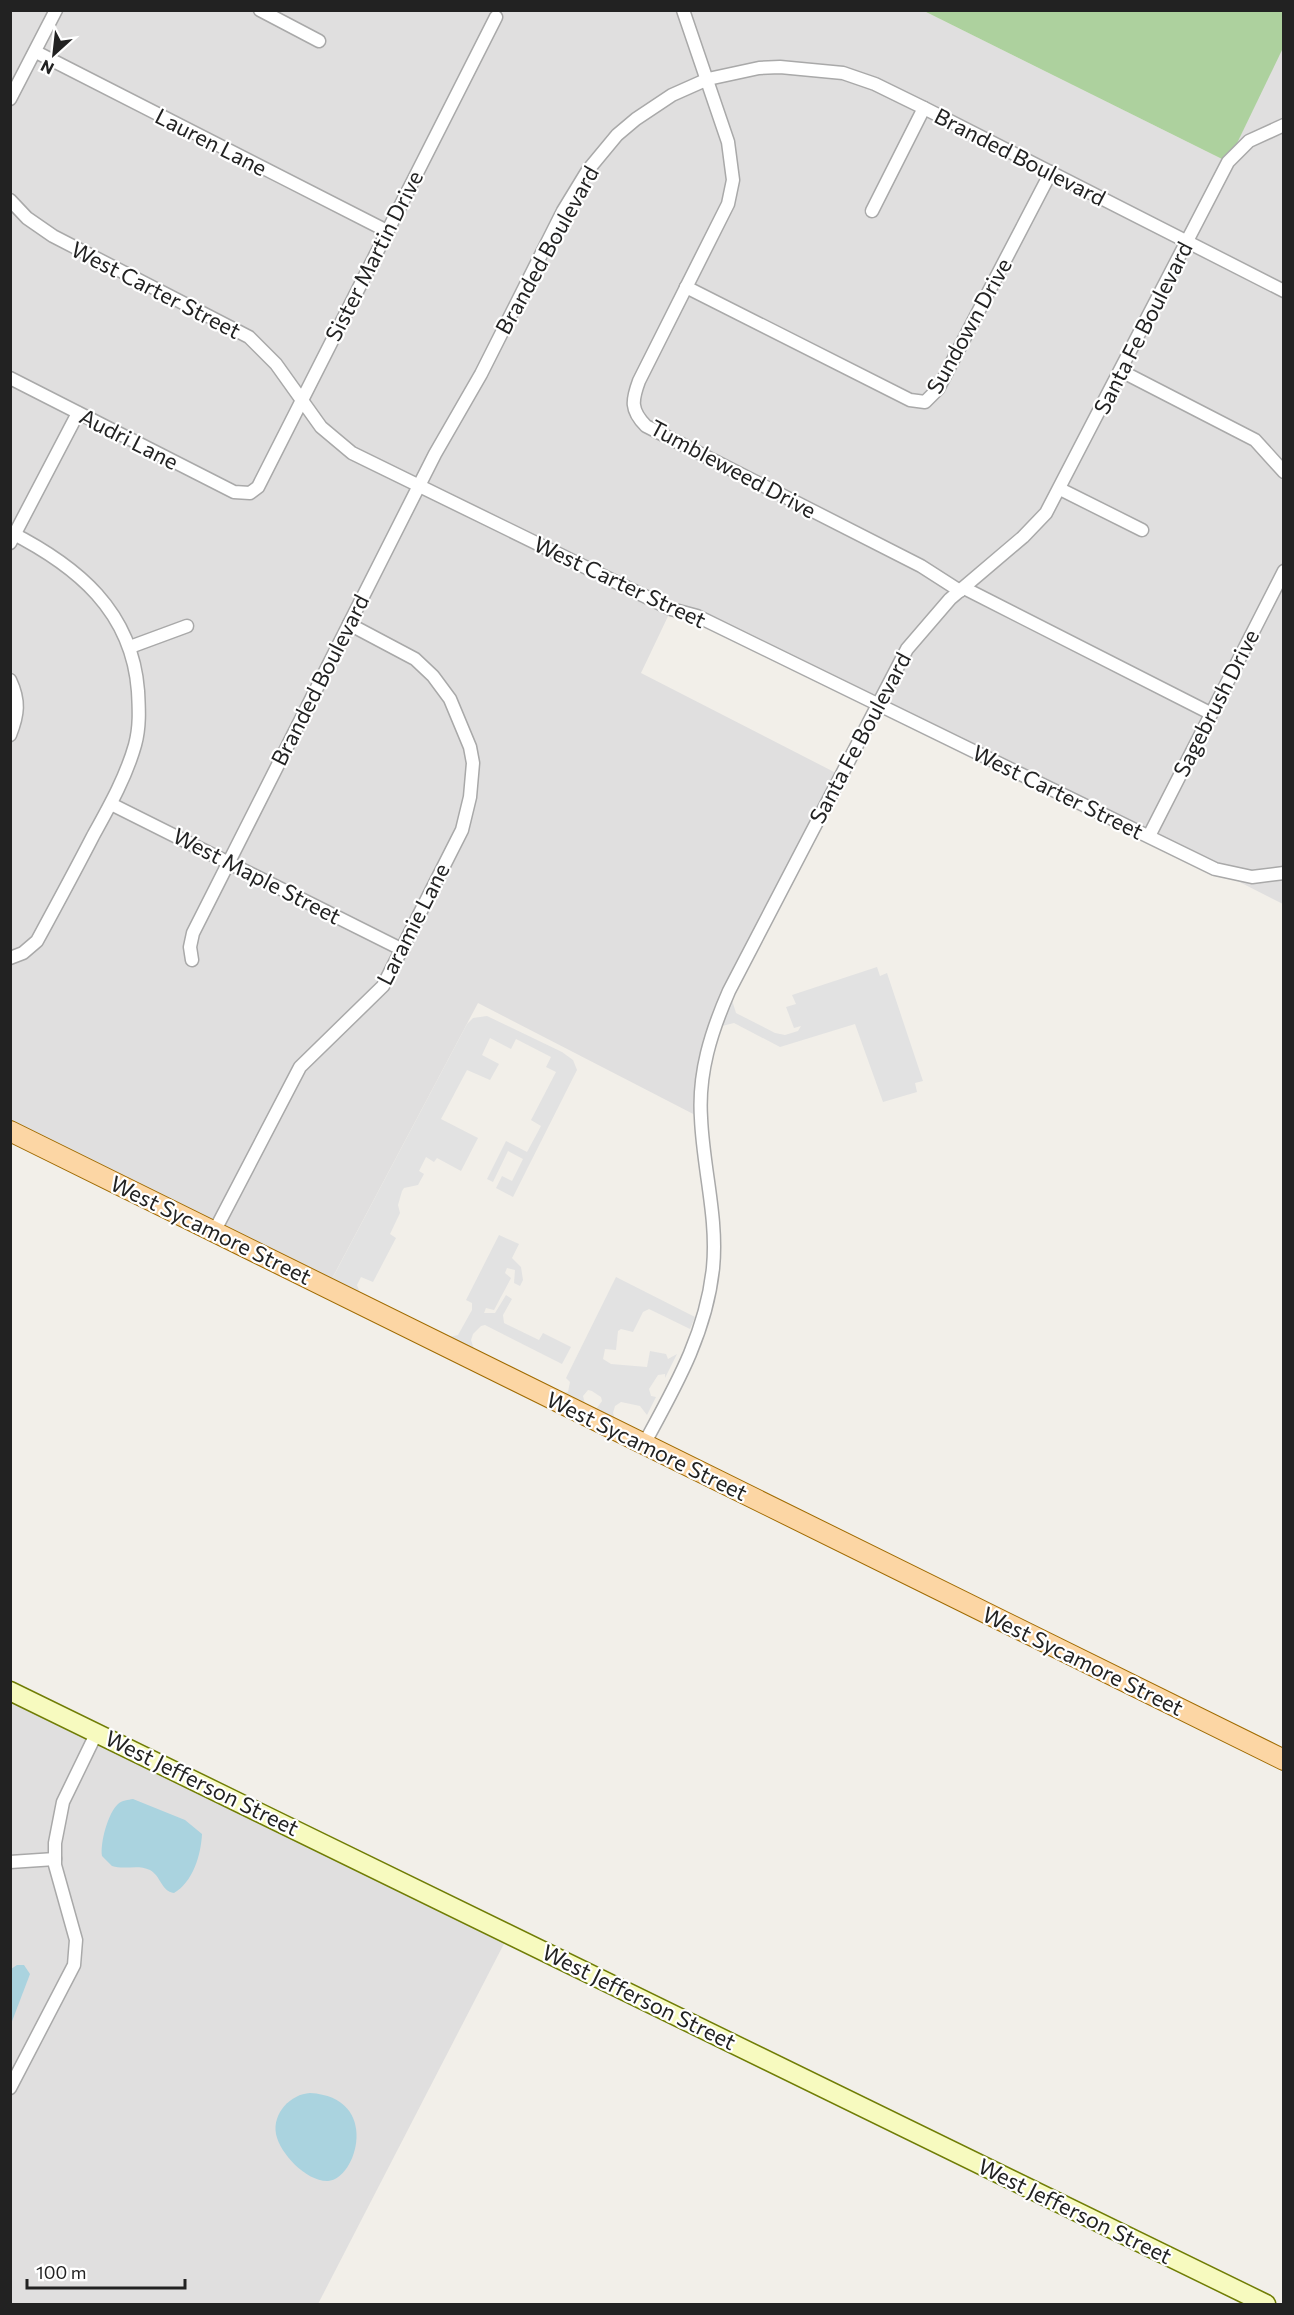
<svg xmlns="http://www.w3.org/2000/svg" width="1294" height="2315" viewBox="0 0 1294 2315" font-family="Commissioner,sans-serif">
	<rect width="100%" height="100%" fill="#f2efe9"/>
	<g fill="#e0dfdf">
		<polygon points="10,11 924,11 1228,162 1283,45 1283,904 1149,836 671,610 641,673 840,775 717,1019 701,1118 478,1003 327,1288 11,1131"/>
		<polygon points="10,1692 509,1934 318,2304 11,2304"/>
	</g>
	<polygon fill="#add19e" points="924,11 1283,11 1283,48 1228,162"/>
	<g fill="#e2e2e2">
		<polygon points="877,967 880,976 887,973 923,1081 915,1083 917,1092 883,1102 855,1024 780,1047 734,1023 722,1026 732,1000 736,1013 775,1033 785,1035 798,1031 801,1026 794,1028 786,1007 796,1004 792,995"/>
		<polygon points="487,1016 562,1052 573,1060 577,1070 513,1197 496,1188 502,1176 512,1181 523,1159 508,1151 493,1182 487,1179 506,1141 527,1152 541,1126 531,1120 556,1072 546,1067 551,1057 516,1039 511,1049 490,1038 482,1055 499,1064 490,1080 467,1070 441,1119 478,1138 461,1171 437,1158 434,1162 426,1157 419,1171 424,1174 418,1185 404,1188 402,1191 398,1205 400,1213 390,1234 396,1238 373,1282 361,1277 357,1285 360,1293 332,1279 467,1024 473,1018"/>
		<polygon points="499,1235 519,1244 512,1258 521,1267 523,1280 520,1286 514,1283 515,1270 507,1268 505,1273 511,1278 494,1310 486,1308 484,1313 495,1313 506,1295 512,1299 503,1315 504,1323 539,1340 543,1333 571,1347 562,1364 485,1325 481,1326 473,1334 471,1340 474,1349 449,1337 458,1335 472,1310 472,1303 466,1300"/>
		<polygon points="616,1277 695,1317 690,1329 649,1309 643,1312 633,1332 621,1329 618,1331 616,1350 605,1349 603,1359 611,1364 647,1367 650,1351 666,1354 668,1359 677,1354 665,1378 665,1374 658,1375 649,1389 651,1396 656,1397 647,1415 640,1406 621,1402 615,1406 613,1413 615,1419 592,1407 597,1408 602,1401 601,1397 592,1391 588,1390 583,1396 585,1404 563,1393 568,1392 570,1382 566,1378"/>
	</g>
	<g fill="#aad3df">
		<path d="M133,1799L185,1820L202,1834C201,1855 193,1882 174,1893C161,1891 161,1876 150,1870C138,1864 125,1870 112,1866L102,1856C100,1843 108,1813 118,1804C122,1800 128,1800 133,1799Z"/>
		<polygon points="17,1965 24,1965 30,1974 11,2024 11,1969"/>
		<path d="M310,2093C381,2097 357,2179 328,2181C307,2182 280,2154 276,2134C272,2113 291,2094 310,2093Z"/>
	</g>
	<g fill="none" stroke-linecap="round" stroke-linejoin="round">
		<g stroke="#a9a9a9" stroke-width="15">
			<g id="street">
				<polyline points="260,10 319,41"/>
				<path d="M683,10L728,142L733,180L728,204L639,381C632,400 630,410 646,426L921,566L960,591"/>
				<polyline points="36,52 387,231"/>
				<polyline points="10,99 56,10"/>
				<polyline points="10,200 27,218 53,236 249,337 276,364 321,427 352,453 671,609 697,616 1215,869 1252,877 1284,873"/>
				<polyline points="872,211 924,108"/>
				<polyline points="686,287 910,400 925,402 938,389 1051,172"/>
				<polyline points="1121,371 1255,440 1284,472"/>
				<polyline points="10,378 234,492 250,493 258,487 496,17"/>
				<polyline points="1060,489 1142,530"/>
				<path d="M10,532C77,566 132,611 138,691C139,709 140,727 135,745C126,777 109,807 93,836C75,871 56,906 37,941L23,953L10,958"/>
				<polyline points="10,543 78,413"/>
				<polyline points="964,588 1210,713"/>
				<polyline points="130,647 187,626"/>
				<path d="M10,680C20,701 18,715 10,735"/>
				<polyline points="111,804 403,950"/>
				<polyline points="1149,836 1284,571"/>
				<polyline points="192,960 190,947 193,933 435,454 481,374 563,211 588,170 617,135 636,119 672,95 708,79 759,68 780,67 843,73 875,84 924,108 1284,291"/>
				<polyline points="214,1232 300,1067 383,986 462,830 470,797 473,763 470,747 450,699 433,676 415,659 349,624"/>
				<path d="M644,1444C675,1387 706,1334 713,1268C718,1218 703,1168 701,1118C698,1073 711,1032 729,991L907,649L950,599L1023,537L1046,513L1228,162L1249,141L1284,125"/>
				<polyline points="10,1862 55,1859"/>
				<polyline points="10,2088 74,1965 76,1940 55,1865 55,1843 63,1802 97,1732"/>
			</g>
		</g>
		<g stroke="#707d05" stroke-width="21">
			<polyline id="secondary" points="10,1691 1266,2304"/>
		</g>
		<g stroke="#a06b00" stroke-width="22">
			<polyline id="primary" points="10,1131 1284,1760"/>
		</g>
		<use href="#street" stroke="#fff" stroke-width="12"/>
		<use href="#secondary" stroke="#f7fabf" stroke-width="18"/>
		<use href="#primary" stroke="#fcd6a4" stroke-width="20"/>
	</g>
	<g text-anchor="middle" stroke-width="4.5" stroke-linejoin="round" paint-order="stroke">
		<g font-size="22" fill="#222" stroke="#fff">
			<text transform="translate(211 142) rotate(27)" y="8">Lauren Lane</text>
			<text transform="translate(1020 157) rotate(27)" y="8">Branded Boulevard</text>
			<text transform="translate(547 250) rotate(-61)" y="8">Branded Boulevard</text>
			<text transform="translate(374 256) rotate(-63)" y="8">Sister Martin Drive</text>
			<text transform="translate(156 290) rotate(27)" y="8">West Carter Street</text>
			<text transform="translate(969 326) rotate(-61)" y="8">Sundown Drive</text>
			<text transform="translate(1143 328) rotate(-63)" y="8">Santa Fe Boulevard</text>
			<text transform="translate(129 439) rotate(27)" y="8">Audri Lane</text>
			<text transform="translate(733 469) rotate(28)" y="8">Tumbleweed Drive</text>
			<text transform="translate(620 582) rotate(25)" y="8">West Carter Street</text>
			<text transform="translate(320 680) rotate(-63)" y="8">Branded Boulevard</text>
			<text transform="translate(1216 703) rotate(-63)" y="8">Sagebrush Drive</text>
			<text transform="translate(860 738) rotate(-62)" y="8">Santa Fe Boulevard</text>
			<text transform="translate(1058 792) rotate(26)" y="8">West Carter Street</text>
			<text transform="translate(257 876) rotate(27)" y="8">West Maple Street</text>
			<text transform="translate(413 924) rotate(-63)" y="8">Laramie Lane</text>
			<text transform="translate(211 1230) rotate(26)" y="8">West Sycamore Street</text>
			<text transform="translate(647 1446) rotate(26)" y="8">West Sycamore Street</text>
			<text transform="translate(1083 1661) rotate(26)" y="8">West Sycamore Street</text>
			<text transform="translate(202 1783) rotate(26)" y="8">West Jefferson Street</text>
			<text transform="translate(639 1997) rotate(26)" y="8">West Jefferson Street</text>
			<text transform="translate(1075 2211) rotate(26)" y="8">West Jefferson Street</text>
		</g>
	</g>
	<rect width="1294" height="2315" fill="none" stroke="#222222" stroke-width="24"/>
	<g transform="translate(54 54) rotate(207)" stroke="#ffffff" stroke-width="4.5" paint-order="stroke">
	<path d="M0-4.5L10 22L0 15L-10 22Z" fill="#222222"/>
	<text y="-9" font-size="16" font-weight="bold" text-anchor="middle" fill="#222222">N</text>
	</g>
	<path d="M27 2279v9h158v-9" fill="none" stroke="#222222" stroke-width="3"/>
	<text x="36" y="2279" font-size="18" fill="#222222" stroke="#ffffff" stroke-width="4.5" paint-order="stroke">100 m</text>
</svg>
